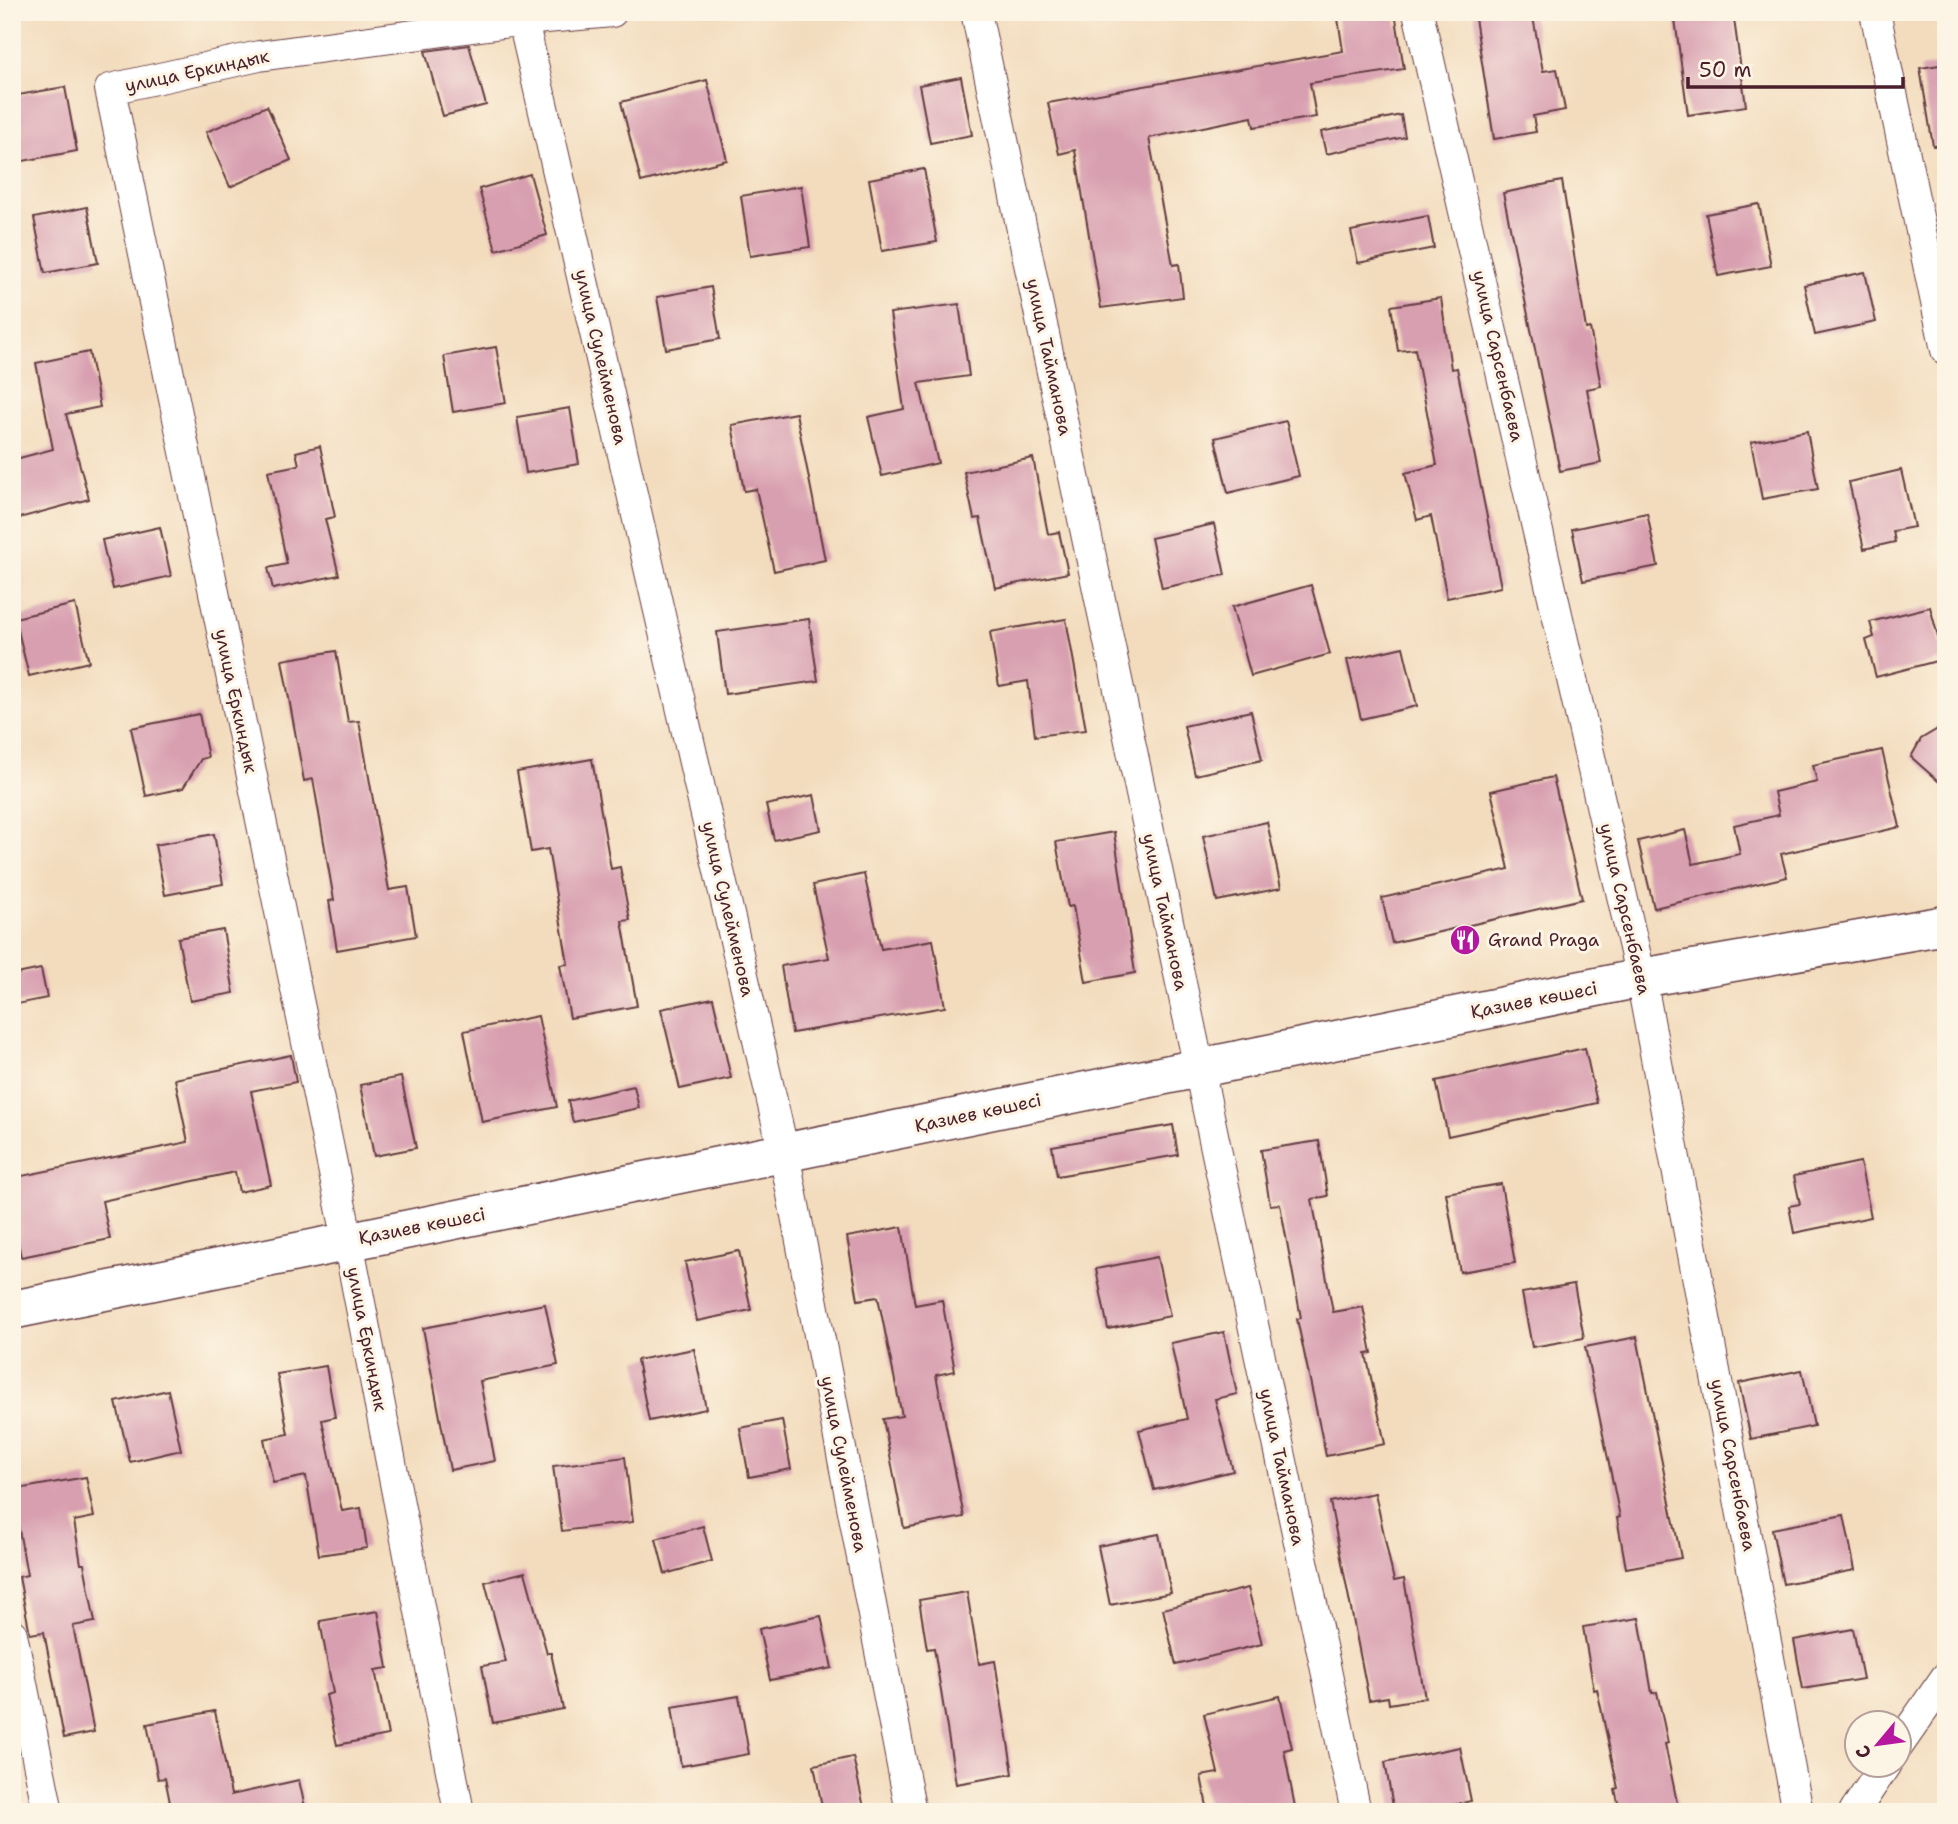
<svg xmlns="http://www.w3.org/2000/svg" width="1958" height="1824" viewBox="0 0 1958 1824" font-family="'Shantell Sans',sans-serif">
	<rect width="100%" height="100%" fill="#fcf5e5"/>
	<filter id="ink" filterUnits="userSpaceOnUse"><feTurbulence type="fractalNoise" baseFrequency=".0143" numOctaves="2"/><feDisplacementMap in="SourceGraphic" scale="14" xChannelSelector="R" yChannelSelector="G"/><feConvolveMatrix kernelMatrix="1 2 1 2 8 2 1 2 1" color-interpolation-filters="sRGB"/></filter>
	<filter id="wash" filterUnits="userSpaceOnUse"><feTurbulence type="fractalNoise" baseFrequency=".00686" numOctaves="4" result="noise"/><feDisplacementMap in="SourceGraphic" scale="28" xChannelSelector="R" yChannelSelector="G"/><feGaussianBlur stdDeviation="1.57" result="paint"/><feColorMatrix in="noise" values="0 0 0 0 0 0 0 0 0 0 0 0 0 0 0 0 0 1.4 0 .05"/><feComposite in="paint" operator="in"/></filter>
	<g filter="url(#wash)">
		<rect width="100%" height="100%" fill="#f3dcbd"/>
		<g id="blocks">
			<g fill="#d89fb0">
				<polygon points="1337,12 1395,12 1404,69 1310,83 1316,117 1254,127 1252,117 1149,138 1173,265 1179,264 1183,297 1101,308 1075,150 1059,154 1048,103 1343,51"/>
				<polygon points="1474,12 1532,12 1543,71 1557,69 1565,110 1533,116 1536,132 1494,139"/>
				<polygon points="1674,12 1733,12 1746,106 1688,115"/>
				<polygon points="469,45 486,105 443,116 425,51"/>
				<polygon points="1946,64 1946,145 1933,146 1920,68"/>
				<polygon points="961,77 972,135 930,143 919,85"/>
				<polygon points="707,80 727,160 641,182 621,102"/>
				<polygon points="65,87 77,151 12,163 12,96"/>
				<polygon points="267,106 291,160 230,187 206,132"/>
				<polygon points="1401,115 1405,137 1326,154 1321,132"/>
				<polygon points="924,169 937,242 882,251 869,179"/>
				<polygon points="530,174 547,235 496,250 479,189"/>
				<polygon points="1562,181 1586,329 1590,328 1601,386 1587,389 1601,463 1560,471 1503,193"/>
				<polygon points="801,186 810,247 750,256 741,196"/>
				<polygon points="1759,204 1771,266 1718,276 1706,214"/>
				<polygon points="87,207 98,263 45,273 34,218"/>
				<polygon points="1428,216 1434,248 1358,263 1351,231"/>
				<polygon points="1865,272 1876,322 1815,335 1804,285"/>
				<polygon points="711,287 720,339 666,349 657,297"/>
				<polygon points="1441,298 1451,369 1457,368 1501,587 1447,598 1431,516 1417,520 1405,473 1437,465 1415,349 1398,351 1391,306"/>
				<polygon points="959,304 969,376 919,383 938,463 882,476 868,417 904,409 890,313"/>
				<polygon points="496,347 506,403 453,412 444,356"/>
				<polygon points="89,352 100,407 66,414 89,499 12,520 12,460 53,449 36,363"/>
				<polygon points="570,408 579,464 526,473 517,417"/>
				<polygon points="796,413 825,560 774,571 756,489 744,491 732,425"/>
				<polygon points="1286,421 1299,476 1228,493 1215,438"/>
				<polygon points="1807,431 1818,489 1762,499 1751,442"/>
				<polygon points="320,446 335,517 325,519 339,575 273,589 268,568 287,564 268,471 299,465 296,452"/>
				<polygon points="1033,458 1048,534 1059,532 1068,573 995,588 980,518 974,519 964,472"/>
				<polygon points="1901,470 1914,527 1893,531 1895,542 1864,549 1849,482"/>
				<polygon points="1647,513 1658,566 1583,581 1572,529"/>
				<polygon points="1214,524 1225,575 1162,588 1151,538"/>
				<polygon points="160,527 171,576 113,589 102,540"/>
				<polygon points="1311,585 1330,654 1251,676 1232,607"/>
				<polygon points="75,604 89,662 29,676 15,618"/>
				<polygon points="1930,607 1944,659 1876,677 1866,640 1874,637 1870,622"/>
				<polygon points="809,619 818,681 725,694 717,632"/>
				<polygon points="1066,619 1086,730 1035,736 1028,681 999,686 990,632"/>
				<polygon points="1403,647 1417,706 1361,719 1347,660"/>
				<polygon points="336,651 348,722 359,721 389,890 408,887 416,936 337,950 329,901 334,900 313,779 304,781 282,660"/>
				<polygon points="1251,711 1262,760 1195,775 1184,726"/>
				<polygon points="199,714 208,757 201,759 183,788 146,796 131,728"/>
				<polygon points="1946,724 1946,788 1911,757 1921,739"/>
				<polygon points="1882,750 1900,827 1781,854 1787,877 1654,908 1638,841 1685,830 1693,864 1740,854 1734,825 1779,815 1774,792 1817,782 1813,765"/>
				<polygon points="592,759 611,869 620,867 630,920 622,921 637,1006 570,1018 560,965 568,964 548,849 531,852 517,772"/>
				<polygon points="1553,777 1582,899 1392,943 1382,898 1509,869 1491,791"/>
				<polygon points="814,795 821,830 774,840 766,805"/>
				<polygon points="1267,822 1281,888 1217,901 1203,836"/>
				<polygon points="1114,832 1135,973 1086,982 1073,906 1068,907 1056,842"/>
				<polygon points="214,834 223,884 165,895 155,845"/>
				<polygon points="864,874 881,949 933,940 945,1007 792,1033 781,966 829,958 813,885"/>
				<polygon points="223,930 234,993 190,1001 178,938"/>
				<polygon points="41,969 47,998 12,1005 12,975"/>
				<polygon points="713,998 731,1078 680,1089 661,1009"/>
				<polygon points="538,1016 557,1107 482,1122 464,1031"/>
				<polygon points="1585,1048 1597,1103 1448,1136 1436,1081"/>
				<polygon points="291,1055 296,1082 251,1091 271,1185 239,1192 235,1172 102,1201 110,1239 21,1257 12,1213 12,1178 188,1142 175,1079"/>
				<polygon points="401,1077 416,1148 374,1156 360,1085"/>
				<polygon points="634,1086 639,1108 573,1122 568,1101"/>
				<polygon points="1173,1125 1178,1155 1057,1176 1052,1146"/>
				<polygon points="1319,1141 1328,1196 1312,1199 1333,1312 1363,1307 1372,1353 1366,1354 1385,1444 1326,1456 1297,1319 1301,1318 1280,1204 1270,1205 1261,1150"/>
				<polygon points="1860,1162 1871,1217 1794,1233 1789,1206 1800,1204 1794,1176"/>
				<polygon points="1501,1184 1515,1263 1460,1272 1446,1193"/>
				<polygon points="902,1227 915,1305 942,1300 955,1371 936,1375 964,1517 904,1528 883,1419 902,1416 878,1297 858,1300 847,1237"/>
				<polygon points="739,1251 751,1310 697,1321 685,1262"/>
				<polygon points="1157,1257 1170,1316 1108,1329 1096,1269"/>
				<polygon points="1574,1284 1584,1338 1532,1347 1522,1293"/>
				<polygon points="545,1304 558,1365 480,1381 495,1461 450,1470 423,1328"/>
				<polygon points="1224,1332 1237,1394 1215,1399 1233,1471 1154,1490 1139,1430 1187,1419 1171,1343"/>
				<polygon points="1637,1337 1681,1558 1626,1568 1617,1518 1620,1517 1585,1347"/>
				<polygon points="694,1349 706,1409 649,1421 637,1360"/>
				<polygon points="326,1366 335,1417 322,1420 342,1511 361,1508 367,1548 319,1555 306,1476 273,1483 264,1439 288,1434 277,1374"/>
				<polygon points="1802,1370 1814,1426 1751,1439 1739,1383"/>
				<polygon points="168,1390 181,1450 130,1462 116,1402"/>
				<polygon points="782,1420 791,1469 749,1477 740,1428"/>
				<polygon points="625,1457 633,1522 562,1531 553,1466"/>
				<polygon points="86,1477 94,1517 74,1521 81,1564 84,1564 95,1622 73,1626 94,1732 64,1738 44,1632 30,1634 19,1577 27,1575 12,1490"/>
				<polygon points="1375,1493 1394,1581 1404,1579 1425,1698 1389,1704 1388,1697 1369,1700 1330,1502"/>
				<polygon points="1844,1515 1855,1570 1783,1584 1772,1529"/>
				<polygon points="703,1526 712,1561 665,1574 656,1539"/>
				<polygon points="1159,1534 1171,1593 1110,1605 1098,1546"/>
				<polygon points="525,1572 547,1653 551,1653 563,1709 493,1723 482,1666 506,1662 485,1582"/>
				<polygon points="1248,1588 1262,1644 1176,1665 1163,1609"/>
				<polygon points="967,1592 979,1664 995,1661 1013,1774 956,1784 934,1648 927,1649 919,1600"/>
				<polygon points="378,1611 388,1668 375,1670 388,1735 337,1745 326,1695 333,1693 320,1621"/>
				<polygon points="821,1616 832,1668 770,1680 759,1629"/>
				<polygon points="1639,1618 1652,1693 1657,1692 1668,1743 1665,1744 1679,1812 1620,1812 1615,1789 1618,1788 1597,1689 1594,1690 1583,1627"/>
				<polygon points="1853,1629 1863,1679 1803,1689 1794,1640"/>
				<polygon points="739,1696 749,1754 681,1766 672,1707"/>
				<polygon points="1280,1696 1292,1748 1284,1750 1296,1812 1208,1812 1201,1776 1218,1773 1204,1714"/>
				<polygon points="215,1711 231,1795 299,1780 306,1812 172,1812 165,1778 158,1779 147,1724"/>
				<polygon points="1460,1747 1471,1801 1416,1812 1394,1812 1385,1762"/>
				<polygon points="853,1757 865,1812 823,1812 814,1765"/>
			</g>
		</g>
	</g>
	<g filter="url(#ink)">
		<use href="#blocks" fill-opacity="0" stroke="#633b41" stroke-width="2"/>
		<g fill="none" stroke-linecap="round" stroke-linejoin="round">
			<g stroke="#633b41" stroke-width="32">
				<g id="minor">
					<polyline points="521,12 784,1153 911,1812"/>
					<polyline points="976,12 1356,1812"/>
					<polyline points="1418,12 1641,978 1798,1812"/>
					<polyline points="1875,12 1946,350"/>
					<polyline points="12,1634 48,1812"/>
					<polyline points="1898,1746 1946,1677"/>
					<polyline points="459,1812 348,1241 110,89 259,56 524,20 612,12"/>
					<polyline points="1854,1812 1886,1764"/>
				</g>
			</g>
			<g stroke="#633b41" stroke-width="41">
				<polyline id="tertiary" points="12,1310 1641,978 1946,925"/>
			</g>
			<use href="#minor" stroke="#fff" stroke-width="30"/>
			<use href="#tertiary" stroke="#fff" stroke-width="38"/>
		</g>
	</g>
	<defs>
		<g id="restaurant-disc" transform="scale(1.575)"><circle r="9.5" fill="#b5179e" stroke="#fcf5e5"/><path d="M-5-6h1v4h1v-4h1v4h1v-4h1v5L-1.5 .5V6h-2V.5L-5-1ZM5-6V6H3V1.5H1.5Q1.5-4 5-6Z" fill="#fff"/></g>
	</defs>
	<g fill-rule="evenodd">
		<use href="#restaurant-disc" x="1465" y="940"/>
	</g>
	<g text-anchor="middle" stroke-width="6" stroke-linejoin="round" paint-order="stroke">
		<g font-size="18" fill="#4a1f2b" stroke="#fcf5e5">
			<text transform="translate(197 71) rotate(-12)" y="6">улица Еркиндык</text>
			<text transform="translate(1498 356) rotate(77)" y="6">улица Сарсенбаева</text>
			<text transform="translate(601 357) rotate(77)" y="6">улица Сулейменова</text>
			<text transform="translate(1049 357) rotate(78)" y="6">улица Тайманова</text>
			<text transform="translate(236 701) rotate(78)" y="6">улица Еркиндык</text>
			<text transform="translate(728 909) rotate(77)" y="6">улица Сулейменова</text>
			<text transform="translate(1625 909) rotate(77)" y="6">улица Сарсенбаева</text>
			<text transform="translate(1165 912) rotate(78)" y="6">улица Тайманова</text>
			<text transform="translate(1534 1000) rotate(-11)" y="6">Қазиев көшесі</text>
			<text transform="translate(978 1113) rotate(-12)" y="6">Қазиев көшесі</text>
			<text transform="translate(422 1226) rotate(-11)" y="6">Қазиев көшесі</text>
			<text transform="translate(367 1339) rotate(79)" y="6">улица Еркиндык</text>
			<text transform="translate(844 1464) rotate(79)" y="6">улица Сулейменова</text>
			<text transform="translate(1733 1465) rotate(79)" y="6">улица Сарсенбаева</text>
			<text transform="translate(1282 1467) rotate(78)" y="6">улица Тайманова</text>
		</g>
		<g font-size="18" fill="#4a1f2b" stroke="#fcf5e5" text-anchor="start">
			<text x="1488" y="946">Grand Praga</text>
		</g>
	</g>
	<rect width="1958" height="1824" fill="none" stroke="#fcf5e5" stroke-width="42"/>
	<g transform="translate(1878 1744) rotate(241)"><circle r="33" fill="#fcf5e5" stroke="#b59f9b" stroke-width="2"/>
	<path d="M0-5L12 26L0 18L-12 26Z" fill="#b5179e"/>
	<text y="-10" font-size="19" font-weight="bold" text-anchor="middle" fill="#4a1f2b">С</text>
	</g>
	<path d="M1688 77v10h215v-10" fill="none" stroke="#4a1f2b" stroke-width="3.5"/>
	<text x="1699" y="77" font-size="21" fill="#4a1f2b" stroke="#fcf5e5" stroke-width="5" paint-order="stroke">50 m</text>
</svg>
